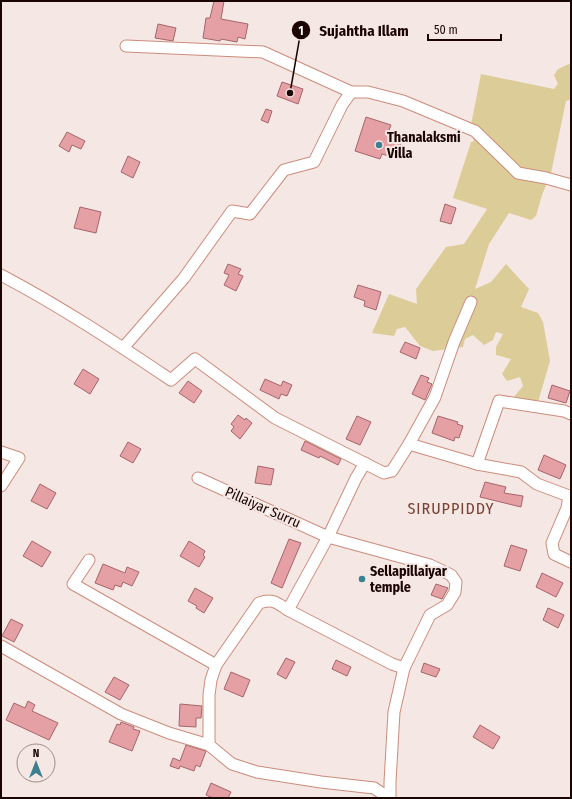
<svg xmlns="http://www.w3.org/2000/svg" width="572" height="799" viewBox="0 0 572 799" font-family="'Fira Sans Condensed',sans-serif">
	<rect width="100%" height="100%" fill="#f5e7e3"/>
	<polygon fill="#dccd98" points="569,64 571,65 571,99 570,100 566,101 551,173 542,195 536,216 531,220 509,213 489,244 475,289 491,282 506,264 529,289 521,307 538,313 543,322 550,361 538,402 513,398 523,386 520,377 507,381 502,374 511,359 496,355 496,347 503,334 496,332 493,340 484,345 473,335 465,339 463,347 433,351 420,346 405,327 397,329 394,336 372,333 389,294 417,304 416,289 446,247 464,244 487,209 453,198 471,142 473,142 474,138 471,125 481,74 554,89 558,84 554,75 558,69"/>
	<g fill="#e5a0a5" stroke="#a5656a">
		<polygon points="214,1 224,1 221,19 248,24 245,39 238,37 237,42 221,39 220,41 203,38 206,18 210,18"/>
		<polygon points="158,24 176,28 173,41 155,38"/>
		<polygon points="282,82 303,89 298,104 277,96"/>
		<polygon points="266,109 272,111 268,123 261,120"/>
		<polygon points="366,117 391,125 388,133 403,138 396,158 382,154 380,159 355,151"/>
		<polygon points="67,132 85,141 81,149 72,145 69,152 59,146"/>
		<polygon points="128,156 140,162 133,178 121,172"/>
		<polygon points="445,204 456,208 451,224 440,221"/>
		<polygon points="80,207 101,212 96,233 74,228"/>
		<polygon points="228,264 241,269 238,274 243,276 236,291 224,285 229,275 224,273"/>
		<polygon points="358,285 381,292 376,310 364,306 365,301 354,297"/>
		<polygon points="405,342 420,348 416,359 400,352"/>
		<polygon points="83,369 99,379 90,394 74,384"/>
		<polygon points="421,375 429,378 427,382 432,384 425,400 412,394"/>
		<polygon points="265,379 281,386 283,381 292,385 287,396 281,394 279,399 260,390"/>
		<polygon points="188,381 202,391 194,403 179,393"/>
		<polygon points="552,385 570,391 566,403 548,398"/>
		<polygon points="238,415 245,420 246,418 252,423 240,439 231,431 234,427 231,424"/>
		<polygon points="357,416 371,422 360,445 346,439"/>
		<polygon points="438,416 458,422 457,424 463,426 459,438 455,437 454,441 432,433"/>
		<polygon points="305,441 341,459 338,465 320,456 319,458 301,450"/>
		<polygon points="128,442 141,449 133,463 120,456"/>
		<polygon points="544,455 566,465 560,479 538,470"/>
		<polygon points="258,466 274,469 271,485 255,483"/>
		<polygon points="485,482 506,487 504,493 523,496 521,507 480,497"/>
		<polygon points="40,484 56,493 47,509 31,501"/>
		<polygon points="289,539 301,543 282,588 271,583"/>
		<polygon points="32,541 51,552 42,567 23,556"/>
		<polygon points="189,541 205,551 203,555 205,557 199,567 180,556"/>
		<polygon points="511,545 527,550 520,571 504,566"/>
		<polygon points="103,564 125,573 127,567 139,572 132,586 123,582 121,587 115,585 113,590 95,583"/>
		<polygon points="542,573 563,583 556,597 536,587"/>
		<polygon points="436,584 448,588 442,599 431,595"/>
		<polygon points="195,588 213,598 204,613 196,608 197,606 188,601"/>
		<polygon points="548,608 564,615 558,628 543,620"/>
		<polygon points="11,619 23,625 14,642 2,636"/>
		<polygon points="286,658 295,662 286,679 277,674"/>
		<polygon points="336,660 351,667 347,676 332,669"/>
		<polygon points="424,663 440,669 436,677 421,672"/>
		<polygon points="231,672 250,680 243,697 224,689"/>
		<polygon points="114,677 129,685 120,700 105,692"/>
		<polygon points="28,701 35,705 32,711 58,723 49,740 6,720 14,703 25,708"/>
		<polygon points="180,704 202,706 201,718 196,718 196,727 179,726"/>
		<polygon points="121,722 134,727 133,729 140,731 132,751 109,742 117,724 120,725"/>
		<polygon points="480,725 500,737 493,749 473,737"/>
		<polygon points="186,745 206,751 200,767 196,765 194,771 180,766 179,769 170,766 173,758 180,761"/>
		<polygon points="211,783 231,792 228,798 213,798 206,795"/>
	</g>
	<g fill="none" stroke-linecap="round" stroke-linejoin="round">
		<g stroke="#cc8c7c" stroke-width="13">
			<g id="minor">
				<polyline points="126,46 263,52 351,92 368,92 403,101 475,131 518,173 546,178 571,185"/>
				<path d="M1,275C60,306 116,343 171,380L195,359L275,418L384,473L392,471L409,444L477,464L521,472L537,484L569,496L567,508L552,543L554,554L571,562"/>
				<polyline points="123,348 184,278 232,211 250,214 284,170 314,162 342,105 351,92"/>
				<polyline points="409,444 435,397 454,342 471,302"/>
				<polyline points="1,452 19,458 1,486"/>
				<polyline points="477,464 499,401 564,411 571,414"/>
				<polyline points="198,478 328,537 430,565 451,575 456,582 455,592 447,605 430,615 404,668"/>
				<polyline points="89,560 73,584 216,665"/>
				<polyline points="288,610 328,537 356,478 365,463"/>
				<polyline points="1,646 121,714 169,733 209,745 232,764 257,772 321,782 374,788 389,798"/>
				<path d="M209,745V695L211,680L216,665L259,603C273,598 277,603 288,610L392,664L404,668L394,712L390,782V798"/>
			</g>
		</g>
		<use href="#minor" stroke="#fff" stroke-width="11"/>
	</g>
	<g fill="#3c808f" stroke="#f5e7e3" stroke-width="1.5">
		<circle cx="379" cy="145" r="4"/>
		<circle cx="362" cy="579" r="4"/>
	</g>
	<g text-anchor="middle" stroke-width="4" stroke-linejoin="round" paint-order="stroke">
		<g font-size="14" font-weight="bold" fill="#1a0502" stroke="#f5e7e3" text-anchor="start">
			<text x="387" y="142">Thanalaksmi<tspan x="387" dy="16">Villa</tspan></text>
			<text x="370" y="576">Sellapillaiyar<tspan x="370" dy="16">temple</tspan></text>
		</g>
		<g font-size="14" fill="#1a0502" stroke="#f5e7e3">
			<text transform="translate(263 507) rotate(24)" y="5">Pillaiyar Surru</text>
		</g>
		<g font-size="16" letter-spacing="1" fill="#7a4133" stroke="#f5e7e3">
			<text x="451" y="514">SIRUPPIDDY</text>
		</g>
	</g>
	<path fill="none" stroke="#1a0502" stroke-width="1.5" d="M290 93L301 30"/>
	<g fill="#1a0502" stroke="#f5e7e3" stroke-width="1.5">
		<circle cx="290" cy="93" r="4"/>
		<circle cx="301" cy="30" r="10"/>
	</g>
	<g font-size="12" text-anchor="middle" font-weight="bold" fill="#fff">
		<text x="301" y="35">1</text>
	</g>
	<g font-size="15" text-anchor="middle" font-weight="bold" fill="#1a0502" stroke="#f5e7e3" stroke-width="4" stroke-linejoin="round" paint-order="stroke">
		<text x="364" y="36">Sujahtha Illam</text>
	</g>
	<rect width="572" height="799" fill="none" stroke="#1a0502" stroke-width="4"/>
	<g transform="translate(36 763)"><circle r="19" fill="#f5e7e3" stroke="#9d8d89"/>
	<path d="M0-3L7 15L0 10L-7 15Z" fill="#3c808f"/>
	<text y="-6" font-size="11" font-weight="bold" text-anchor="middle" fill="#1a0502">N</text>
	</g>
	<path d="M428 34v6h73v-6" fill="none" stroke="#1a0502" stroke-width="2"/>
	<text x="434" y="34" font-size="12" fill="#1a0502" stroke="#f5e7e3" stroke-width="3" paint-order="stroke">50 m</text>
</svg>
